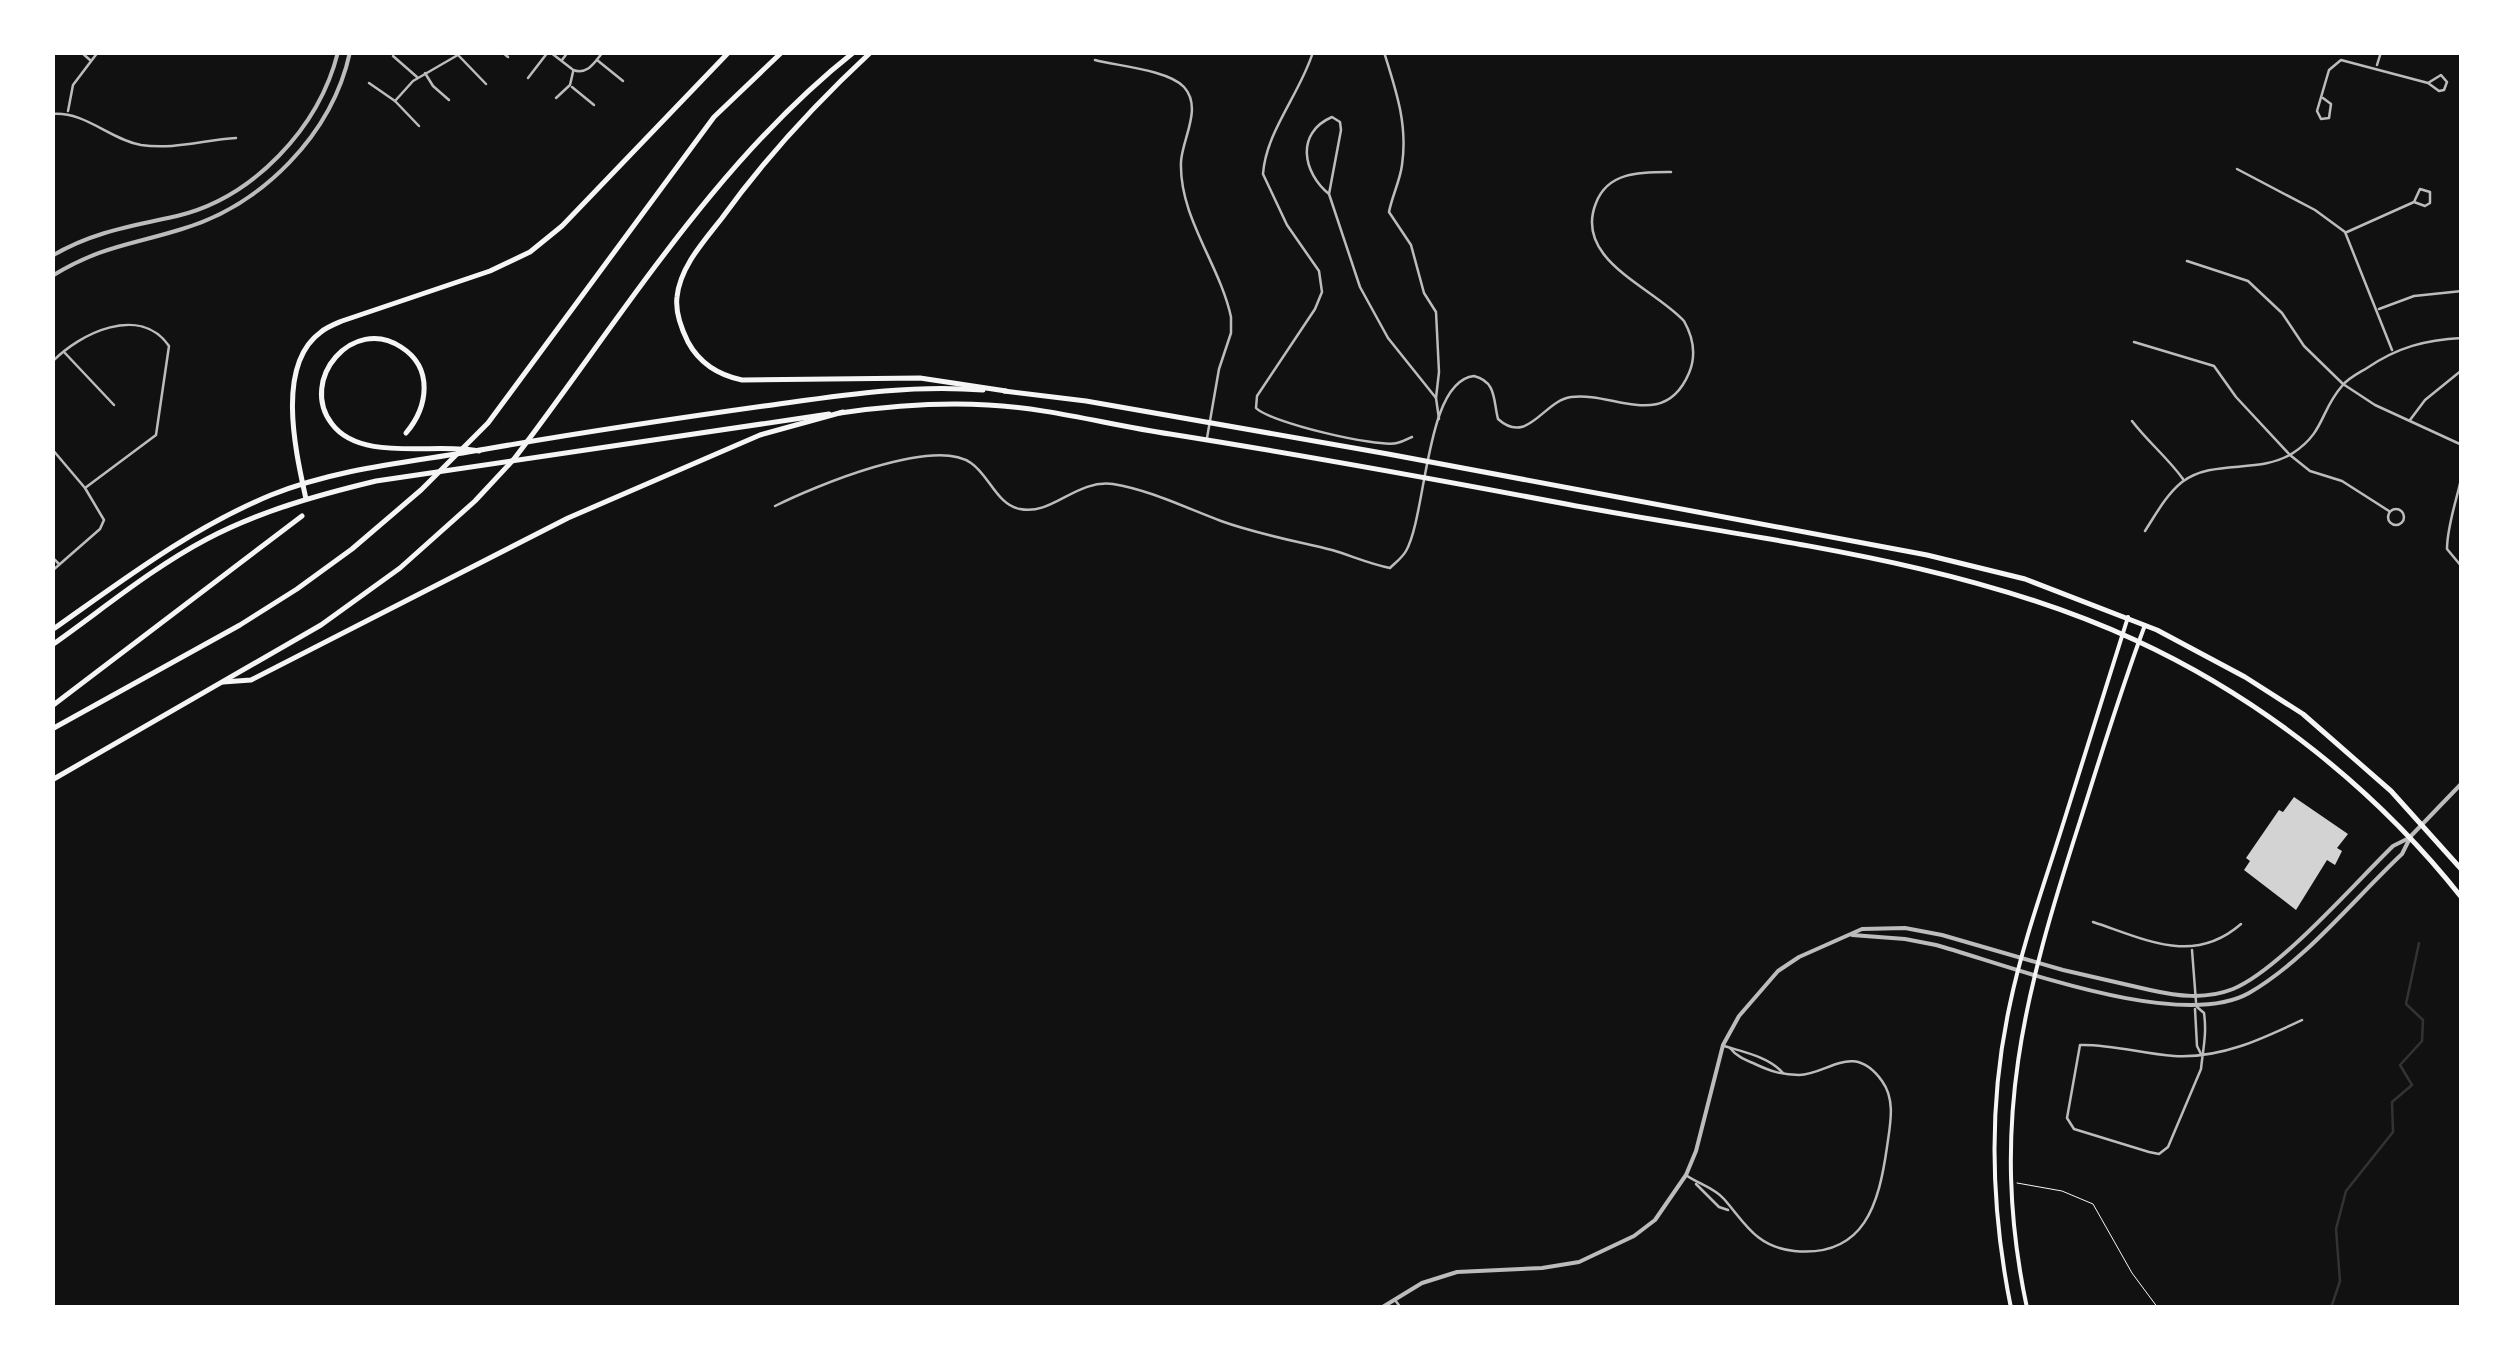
<svg xmlns="http://www.w3.org/2000/svg" width="2514" height="1360" viewBox="0 0 2514 1360" font-family="'Fira Sans Condensed',sans-serif">
	<rect width="100%" height="100%" fill="#111"/>
	<g fill="none" stroke-linecap="round" stroke-linejoin="round">
		<polyline stroke="#333" stroke-width="2.5" points="2331,1308 2340,1281 2336,1229 2346,1191 2393,1132 2392,1102 2412,1085 2400,1065 2422,1041 2423,1020 2406,1004 2419,943"/>
	</g>
	<polygon fill="#d3d3d3" points="2294,797 2348,834 2337,848 2342,851 2335,865 2327,860 2296,910 2244,870 2250,861 2246,858 2279,810 2283,812"/>
	<g fill="none" stroke-linecap="round" stroke-linejoin="round">
		<polyline stroke="#f5f5f5" stroke-width="1" points="2017,1183 2062,1191 2093,1204 2132,1273 2158,1308"/>
		<g stroke="#bcbcbc" stroke-width="2.5">
			<polyline points="81,52 90,60"/>
			<polyline points="502,52 508,57"/>
			<polyline points="550,52 572,69"/>
			<polyline points="645,52 646,53"/>
			<path d="M1313,52C1300,94 1266,131 1263,174L1287,225L1319,271L1322,292L1315,309L1257,396L1256,408C1269,422 1377,448 1397,443C1403,442 1407,439 1412,437"/>
			<path d="M1384,52C1396,90 1408,125 1402,165C1400,181 1392,196 1389,212L1411,245L1424,293L1436,312L1439,372L1436,398L1439,419"/>
			<polyline points="393,56 417,77"/>
			<polyline points="459,56 486,84"/>
			<polyline points="562,60 568,52"/>
			<polyline points="597,60 623,81"/>
			<path d="M1095,60C1118,66 1168,70 1184,87C1203,108 1182,139 1181,162C1179,217 1220,265 1231,317V333L1219,369L1207,438"/>
			<polyline points="2377,65 2381,52"/>
			<path d="M573,70C588,75 594,63 603,52"/>
			<polyline points="425,73 433,86 449,100"/>
			<polyline points="528,78 548,52"/>
			<polyline points="369,83 395,101 419,126"/>
			<polyline points="572,87 594,105"/>
			<polyline points="556,98 570,85 573,72"/>
			<polyline points="2323,98 2331,104 2329,118 2321,119 2317,111 2329,70 2341,60 2428,83 2439,91 2444,90 2447,82 2441,75 2428,83"/>
			<polyline points="395,101 413,81 463,52"/>
			<polyline points="68,111 73,85 98,52"/>
			<path d="M52,114C85,111 109,139 141,145C173,150 204,140 236,138"/>
			<polyline points="2237,169 2315,210 2345,232 2392,350"/>
			<path d="M1329,194C1303,173 1295,133 1332,117L1340,122L1341,130L1329,194L1360,287L1388,338L1436,398"/>
			<polyline points="2347,232 2414,202 2420,189 2430,192 2430,203 2425,206 2414,202"/>
			<polyline points="2187,261 2248,281 2282,313 2304,346 2343,384 2375,405 2462,445"/>
			<polyline points="2379,309 2414,296 2462,291"/>
			<polyline points="2134,342 2214,366 2236,397 2290,455 2310,471 2342,481 2389,511"/>
			<polyline points="64,352 114,405"/>
			<path d="M52,362C80,333 140,304 169,346L156,435L85,488"/>
			<polyline points="2410,420 2425,400 2462,370"/>
			<path d="M2132,421C2148,442 2168,458 2183,479"/>
			<polyline points="52,449 85,488 104,520 100,529 52,571"/>
			<path d="M2462,475C2457,499 2447,526 2447,549L2462,567"/>
			<path d="M775,506C813,487 934,436 971,463C989,475 997,505 1020,509C1052,516 1076,479 1113,484C1150,490 1186,508 1221,521C1257,534 1295,541 1332,550C1352,556 1370,564 1390,568C1395,563 1402,558 1406,551C1427,514 1425,381 1474,376C1497,382 1493,400 1498,419C1528,446 1543,401 1571,397C1613,391 1664,432 1689,373C1697,354 1693,337 1684,321C1653,287 1573,260 1596,203C1608,171 1642,172 1671,172"/>
			<circle cx="2396" cy="517" r="8"/>
			<path d="M2145,531C2156,514 2166,495 2182,482C2214,458 2259,475 2293,453C2325,432 2320,411 2342,386C2348,378 2359,373 2367,368C2398,347 2425,340 2462,338"/>
			<polyline points="52,557 59,564"/>
			<path d="M2093,922C2145,939 2193,966 2241,924"/>
			<polyline points="2192,950 2196,1002"/>
			<path d="M2197,1007L2204,1013C2207,1034 2203,1049 2201,1069L2168,1147L2159,1154L2149,1152L2074,1129L2067,1118L2080,1045C2112,1044 2142,1054 2174,1056C2220,1059 2262,1039 2302,1020"/>
			<polyline points="2195,1009 2197,1046 2201,1054"/>
			<path d="M1724,1046C1744,1052 1769,1057 1783,1073"/>
			<path d="M1686,1175C1698,1184 1713,1187 1724,1199C1745,1223 1756,1247 1794,1251C1865,1258 1879,1203 1887,1147C1890,1125 1896,1100 1882,1081C1853,1041 1829,1074 1799,1075C1782,1075 1770,1071 1755,1064C1746,1060 1737,1057 1730,1048"/>
			<polyline points="1696,1184 1719,1207 1728,1210"/>
			<polyline points="1395,1300 1401,1308"/>
		</g>
		<g stroke="#bcbcbc" stroke-width="4">
			<path d="M52,256C92,232 132,226 177,216C253,198 319,128 338,52"/>
			<path d="M52,276C101,246 131,245 182,229C262,205 332,135 350,52"/>
			<path d="M1852,935L1905,939L1936,945C2011,966 2180,1032 2249,993C2305,961 2355,898 2402,854L2409,840"/>
			<path d="M1381,1308L1422,1283L1457,1272L1542,1268L1579,1262L1634,1236L1655,1220L1686,1175L1696,1151L1723,1045L1739,1016L1778,971L1799,957L1862,929L1905,928L1942,935L2063,970L2150,990C2177,996 2205,1000 2233,989C2279,970 2354,884 2393,846L2409,838L2462,783"/>
		</g>
		<g stroke="#f5f5f5" stroke-width="4">
			<path d="M2011,1308C1991,1209 1988,1104 2010,1004C2023,942 2045,882 2064,821C2085,753 2106,685 2128,617"/>
			<path d="M2027,1308C1988,1125 2025,992 2080,821C2101,755 2121,689 2145,625"/>
		</g>
		<g stroke="#f5f5f5" stroke-width="5">
			<polyline points="1004,391 1086,401 1388,454 1927,555 2025,579 2157,630 2245,677 2303,714 2391,791 2462,870"/>
			<path d="M840,413C889,406 938,402 988,405C1049,408 1109,425 1170,434C1302,455 1434,479 1566,504C1756,540 1957,558 2135,640C2261,698 2376,789 2462,898"/>
			<path d="M52,630C123,580 191,528 271,495C341,467 414,462 486,449C578,433 671,419 764,406C837,396 908,384 983,390"/>
			<path d="M52,645C103,609 152,568 207,539C260,511 318,495 376,481L829,414"/>
		</g>
		<g stroke="#f5f5f5" stroke-width="5">
			<path d="M871,52C815,104 766,157 722,218C704,241 680,267 677,297C675,313 681,328 688,342C700,364 718,375 742,380L920,378L1006,391"/>
			<path d="M406,433C428,407 434,368 401,347C353,315 298,380 332,424C361,463 437,442 479,451"/>
			<path d="M306,499C296,453 275,365 321,332C327,327 335,324 342,321L490,271L530,252L562,226L729,52"/>
			<polyline points="223,682 251,680 568,518 760,435 843,412"/>
			<polyline points="52,706 302,516"/>
			<polyline points="52,729 240,625 297,589 352,549 421,490 488,423 714,117 782,52"/>
			<path d="M52,780L321,625L400,568L475,501L514,459C620,320 715,162 854,52"/>
		</g>
	</g>
	<rect width="2514" height="1360" fill="none" stroke="#ffffff" stroke-width="110"/>
</svg>
